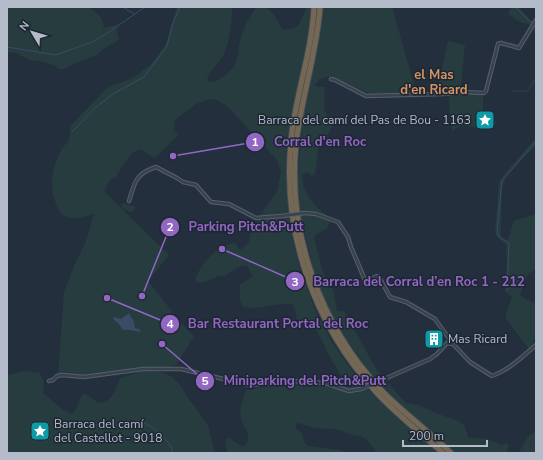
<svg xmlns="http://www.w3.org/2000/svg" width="543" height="460" viewBox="0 0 543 460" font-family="'Nunito Sans',sans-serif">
	<rect width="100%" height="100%" fill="#242f3e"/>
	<g fill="#263c3f">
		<polygon points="7,7 89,7 100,16 104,24 103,28 116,25 119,40 105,48 97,55 83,60 64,69 59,69 54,65 39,61 32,61 16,53 7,52"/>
		<path d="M177,7H232C232,23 230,39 224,54C220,64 208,70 207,81L210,82C217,81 222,78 227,74C242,61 236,50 242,34C245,25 251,15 257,7C259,7 262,6 264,7C271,9 280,23 282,30H283L295,28L298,26L307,7H311L308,33L286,147V179L288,206L291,231L300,270L314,307L333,344L363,385L399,419L440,453H378L366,439L359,436L352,435L336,429L313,428L299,423H297L295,427L302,434L305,443L308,446L339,450L348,453H228L225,443L228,437L242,447C256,438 243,428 241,418C239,412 243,395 247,390L271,385L308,384L341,376L329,355L318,333L308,321L301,323L297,320L295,309L292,304C276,302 258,312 242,306L240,299V285L253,276L247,266L242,265L224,276H219L202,283L197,282L195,281C198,266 219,243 235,243L239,249H242L249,242L250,235L263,211L277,192L281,172L277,160L228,107L215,99L207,100L196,104L175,120L174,127V130L177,133V136L155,158C149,157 147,152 142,150C132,147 120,170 116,177C109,179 107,185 104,191L169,255L148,281L178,319L194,336L176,365L172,366L171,369L141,368L80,377L58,374L64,292L74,266L87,239L94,213C85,218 69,222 60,212C48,190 50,171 62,149C63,146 68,143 69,139C71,134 68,130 72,124L106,89L114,85L133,78L150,65L163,49L166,43Z"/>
		<path d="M322,7H392L416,92L378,95L367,93L334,77C327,76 318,78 315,85L318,87H325L324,95L325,102C321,110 330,118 332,126L329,133L319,144L315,174L312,176L309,173H305L302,175C302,191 311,201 321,211C325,214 328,216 330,220C328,234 318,229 314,238L323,272L327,283L333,289L337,311H344L375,367L402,399L407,403L418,405L438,414L456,420L464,425L467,432L468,437L482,439L485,438L501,445L507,443L509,446L506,453H456L406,409L369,372L349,343L330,312L315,277L301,217L297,183L303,118L320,34Z"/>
		<polygon points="507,7 519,7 530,20 536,23 536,32 533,30 532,25 520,22 508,14 511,8"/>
		<path d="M448,41L465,45L460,94H483V114L486,116L497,122C484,134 478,126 464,126C460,126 455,129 452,131L448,93L437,92Z"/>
		<polygon points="536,77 536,81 527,92 512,92 513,90 527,90"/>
		<path d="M536,138V146L526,155L505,178L502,187L501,236L506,240L508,239L514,221L536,214V269L528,274L520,295L522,297L536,304C536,316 538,340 529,349L506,319V313L512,297L505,291L507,262L506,244L497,237L495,232L499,182L507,171Z"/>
		<polygon points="123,203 135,207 132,213 121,207"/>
		<path d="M25,371L40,373L44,382L43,393C53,400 60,410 72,414C78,409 78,401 83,394C90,395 92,399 97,402C110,407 117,387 120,378L143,371L160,372L171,376L180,385L190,401L196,408L208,426L215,453H7V375Z"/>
		<path d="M536,431V453H519C523,444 527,436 536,431Z"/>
	</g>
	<polygon fill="#394c67" points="129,313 134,322 135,328 141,330 139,332 131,330 123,330 118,323 113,319 114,317 121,319"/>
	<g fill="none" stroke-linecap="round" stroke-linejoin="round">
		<g stroke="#394c67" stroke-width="1">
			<polyline points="123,7 134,14"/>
			<polyline points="515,7 532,23 536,25"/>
			<polyline points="7,47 56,55 92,42 106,34 145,7"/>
			<polyline points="72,132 95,108 113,94 144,77 167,46 173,23 180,7"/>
			<polyline points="507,291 509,243 499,237 497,232 502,181 536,141"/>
			<path d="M109,426C113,425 117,426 121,425C126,424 132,421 137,421C151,423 170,439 173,453"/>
		</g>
		<g stroke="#565f6c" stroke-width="4.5">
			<g id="street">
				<polyline points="331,79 335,80 366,96 444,94 463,92 484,93 486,91 498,44 501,43 519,48 536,20"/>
				<path d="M129,201C135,182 135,174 156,167L177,178L183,182L196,185L211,202L229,204L256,218L282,216"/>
				<polyline points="305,213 316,214 338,222 348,237 351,247 365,280 368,280 377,276 379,277 390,297 406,302 435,319 453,344"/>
				<path d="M382,380L430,359L437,354L447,343L453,344L470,362L492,376C509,370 522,357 536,345"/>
				<polyline points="49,381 53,380 57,376 62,375 84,377 143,369 181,369 249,385 301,381 325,383 349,391 361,389"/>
			</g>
		</g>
		<g stroke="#434c59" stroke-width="7">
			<g id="highway">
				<path d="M314,7C312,53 295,96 291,141C282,234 314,324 376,392C396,414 421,433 443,453"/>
				<path d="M320,7C317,53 301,98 296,144C287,233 320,325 381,390C403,413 429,431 451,453"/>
			</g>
		</g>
		<use href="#street" stroke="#38414e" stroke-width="2.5"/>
		<use href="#highway" stroke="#746855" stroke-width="5"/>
		<g stroke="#565f6c" stroke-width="4.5" stroke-linecap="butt">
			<g id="street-bridge">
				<polyline points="282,216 305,213"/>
				<polyline points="361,389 382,380"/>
			</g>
		</g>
		<use href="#street-bridge" stroke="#38414e" stroke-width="2.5"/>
	</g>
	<defs>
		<g id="sight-square" transform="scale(1)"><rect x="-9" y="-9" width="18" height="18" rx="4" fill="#0f9aa8" stroke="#1d2633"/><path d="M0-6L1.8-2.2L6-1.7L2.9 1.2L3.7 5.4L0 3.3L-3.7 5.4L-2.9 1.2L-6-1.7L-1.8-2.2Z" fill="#fff"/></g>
		<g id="building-square" transform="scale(1)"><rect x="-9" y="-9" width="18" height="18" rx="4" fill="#0f9aa8" stroke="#1d2633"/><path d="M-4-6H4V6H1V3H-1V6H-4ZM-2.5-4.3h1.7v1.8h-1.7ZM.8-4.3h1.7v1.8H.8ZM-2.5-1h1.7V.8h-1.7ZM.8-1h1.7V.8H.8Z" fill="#fff"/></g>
	</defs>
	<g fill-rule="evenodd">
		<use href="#sight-square" x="485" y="120"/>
		<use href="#building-square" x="434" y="339"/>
		<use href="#sight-square" x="40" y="431"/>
	</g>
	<g text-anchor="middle" stroke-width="3" stroke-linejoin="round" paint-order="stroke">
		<g font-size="12" fill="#b4bcc9" stroke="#1d2633" text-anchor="start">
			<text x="471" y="124" text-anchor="end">Barraca del camí del Pas de Bou - 1163</text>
			<text x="448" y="343">Mas Ricard</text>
			<text x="54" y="428">Barraca del camí<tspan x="54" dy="14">del Castellot - 9018</tspan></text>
		</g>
		<g font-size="13" font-weight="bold" fill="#d59563" stroke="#1d2633">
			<text x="434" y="79">el Mas<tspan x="434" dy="15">d'en Ricard</tspan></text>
		</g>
	</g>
	<path fill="none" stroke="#9266c3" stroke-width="1.5" d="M173 156L255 142M142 296L170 227M222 249L295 281M107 298L170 324M162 344L205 381"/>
	<g fill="#9266c3" stroke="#1d2633" stroke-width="1.5">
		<circle cx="173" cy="156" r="4"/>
		<circle cx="142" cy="296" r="4"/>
		<circle cx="222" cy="249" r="4"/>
		<circle cx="107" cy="298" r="4"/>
		<circle cx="162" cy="344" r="4"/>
		<circle cx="255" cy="142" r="10"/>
		<circle cx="170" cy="227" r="10"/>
		<circle cx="295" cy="281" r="10"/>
		<circle cx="170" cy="324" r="10"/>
		<circle cx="205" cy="381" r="10"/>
	</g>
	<g font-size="12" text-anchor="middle" font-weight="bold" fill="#fff">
		<text x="255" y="146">1</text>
		<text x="170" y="231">2</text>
		<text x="295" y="286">3</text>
		<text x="170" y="328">4</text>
		<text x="205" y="385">5</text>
	</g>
	<g font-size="13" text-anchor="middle" font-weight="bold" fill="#9266c3" stroke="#1d2633" stroke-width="3" stroke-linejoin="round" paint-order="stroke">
		<text x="320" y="146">Corral d'en Roc</text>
		<text x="246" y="231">Parking Pitch&amp;Putt</text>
		<text x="419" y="286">Barraca del Corral d’en Roc 1 - 212</text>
		<text x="278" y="328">Bar Restaurant Portal del Roc</text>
		<text x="305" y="385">Miniparking del Pitch&amp;Putt</text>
	</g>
	<rect width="543" height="460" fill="none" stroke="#b4bcc9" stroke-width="16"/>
	<g transform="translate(32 32) rotate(308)" stroke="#1d2633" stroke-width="3" paint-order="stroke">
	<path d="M0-3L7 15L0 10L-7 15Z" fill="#b4bcc9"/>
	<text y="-6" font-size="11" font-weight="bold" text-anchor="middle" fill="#b4bcc9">N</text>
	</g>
	<path d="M403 440v6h84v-6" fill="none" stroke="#b4bcc9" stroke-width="2"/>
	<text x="409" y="440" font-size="12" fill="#b4bcc9" stroke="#1d2633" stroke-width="3" paint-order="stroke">200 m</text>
</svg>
